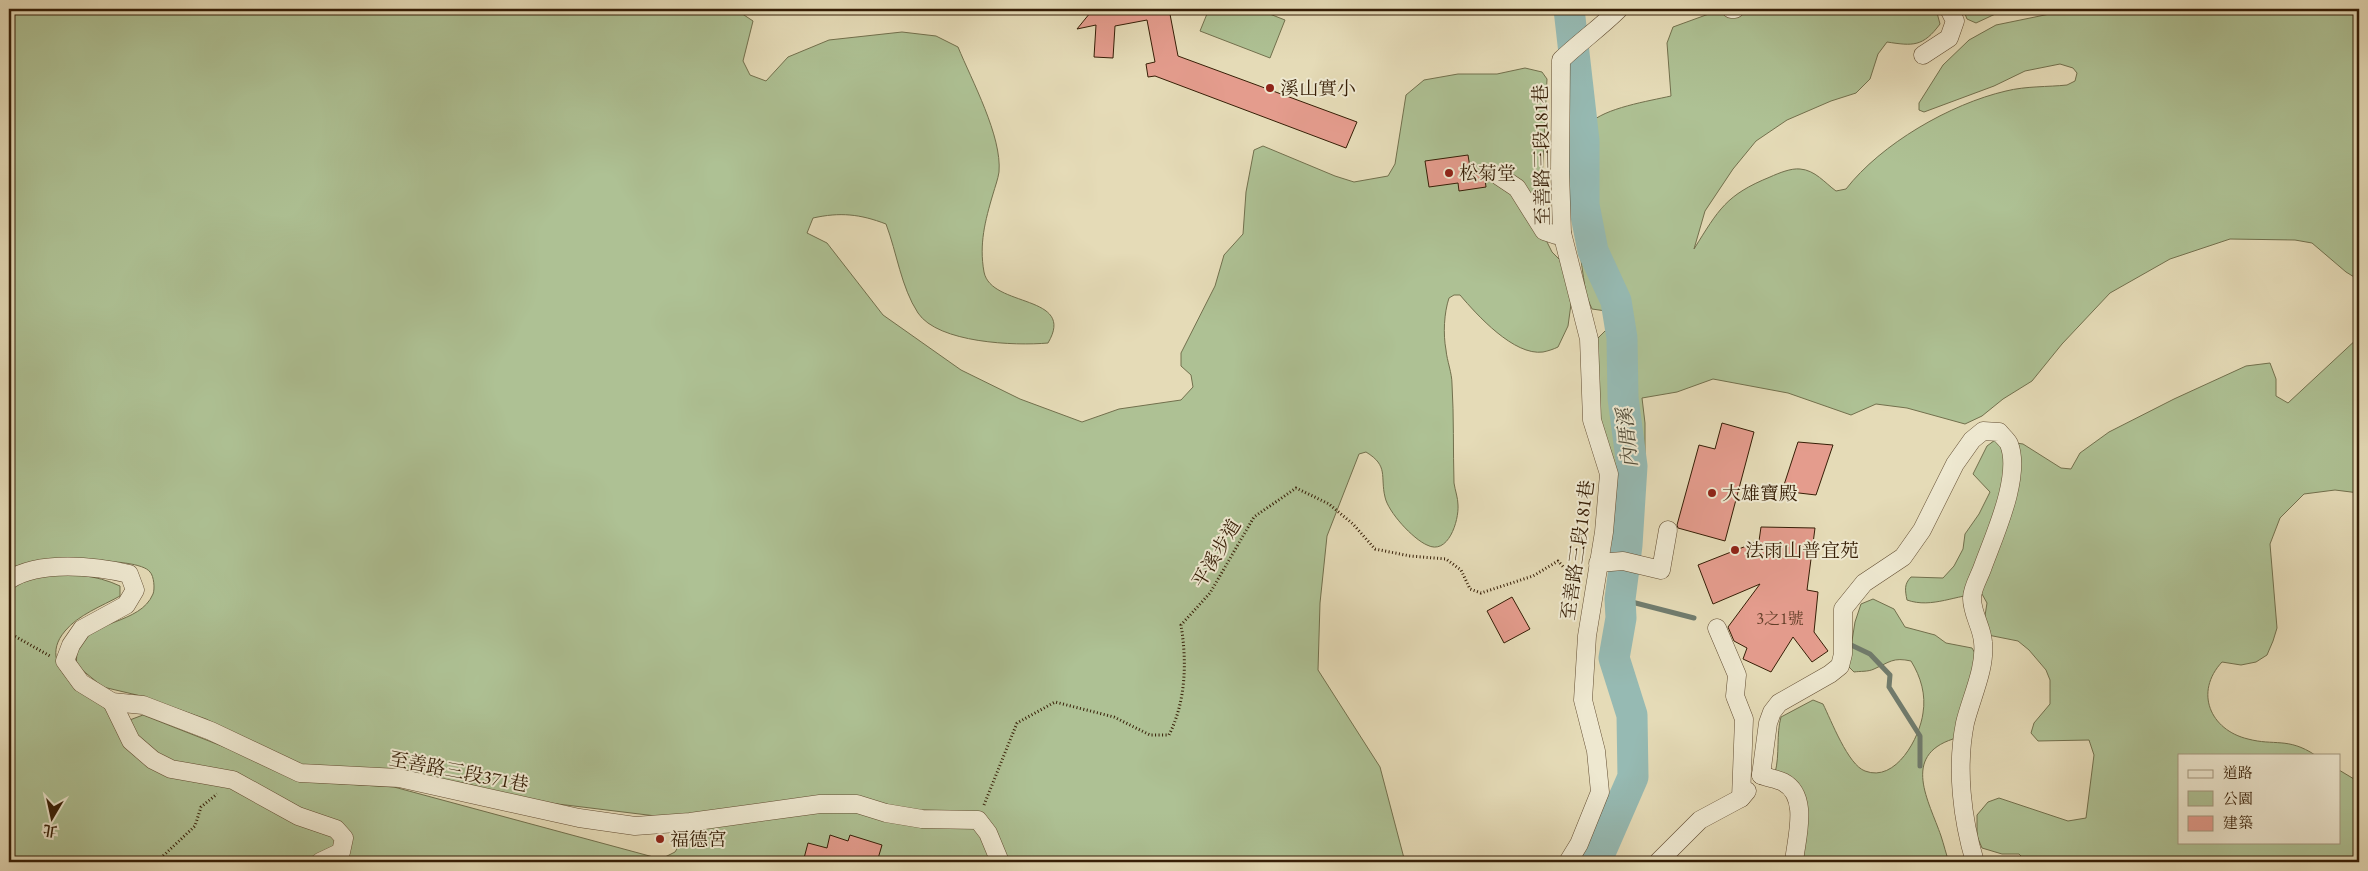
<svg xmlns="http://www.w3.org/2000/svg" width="2368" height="871" viewBox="0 0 2368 871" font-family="'EB Garamond','Noto Serif TC',serif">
	<rect width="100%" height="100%" fill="#e5dbb7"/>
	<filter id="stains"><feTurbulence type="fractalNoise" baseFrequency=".004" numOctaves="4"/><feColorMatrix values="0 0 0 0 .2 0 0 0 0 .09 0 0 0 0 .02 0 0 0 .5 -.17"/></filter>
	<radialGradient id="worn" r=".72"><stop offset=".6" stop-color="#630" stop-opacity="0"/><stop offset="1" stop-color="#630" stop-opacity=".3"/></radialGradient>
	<g fill="#aec194" stroke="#72704d">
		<path d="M9,9H735L753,21L743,61L750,75L766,81L788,57L829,40L902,32L936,36L958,47C972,81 1002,136 999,172C998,179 995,187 993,194C985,221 979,244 984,272C991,308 1077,294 1048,343C1015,346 938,343 918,313C901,287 897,253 886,224C860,214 840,212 813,218L807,233L827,243L883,315L961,370L1020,399L1082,422L1119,409L1181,400L1193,387L1191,375L1181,366V353L1215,286L1224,255L1243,234L1246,192L1254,150L1263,146L1335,176L1354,182L1388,176L1395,164L1406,95L1424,80L1458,74H1497L1525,68L1542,72L1547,79L1541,202L1546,240L1552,252L1565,265L1571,304L1568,326L1558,347C1554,349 1548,351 1543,352C1514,356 1477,315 1460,295H1454L1449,298C1444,313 1443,334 1446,350C1447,361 1452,373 1452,384C1454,417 1453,450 1454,483C1455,490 1458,498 1458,505C1459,521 1448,556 1427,545C1413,539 1388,512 1385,497C1380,476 1389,466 1366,452L1359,454L1327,536L1320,603L1318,670L1380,767L1405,862H9V588C19,584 31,577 42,576C67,572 97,575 120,586V596C102,606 78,615 65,631C31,671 100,704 127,721L143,715L313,782L394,787L657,858L665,857L675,852C686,836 676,828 664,817L525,800L465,783L294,764L206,719L141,696L103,687L76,665C77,660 76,654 78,649C90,619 140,625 153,594C155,589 154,576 150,572C138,555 28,560 9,568Z"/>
		<polygon points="1209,9 1257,9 1285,20 1270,58 1200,31"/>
		<path d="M1811,9H1936L1940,24C1923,47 1913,46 1887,42L1878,54L1870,79L1856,93L1831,101L1787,120L1756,141L1733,169L1705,211L1694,249C1719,209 1726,195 1770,177C1779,173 1791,168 1800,169C1815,170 1825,183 1836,191L1846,189C1881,144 1950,104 2006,91C2026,86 2048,87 2067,85L2075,81L2077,73L2073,68L2060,64L2025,71L1994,86L1924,112L1919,110V103L1943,65L1969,40L1996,25L2074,9H2359V280L2346,272L2312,243L2295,240L2230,239L2170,259L2110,293L2062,344L2032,381L2003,399L1982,416L1965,424L1907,408L1876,404L1851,415L1788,393L1713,379L1677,392L1642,398L1645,423V457L1633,523L1623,521L1613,512L1599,420L1595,341L1605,331L1627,324L1632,317V309L1606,311L1592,309L1586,295C1581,256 1561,154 1589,124C1604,108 1649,101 1671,96L1667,43L1673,27L1717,11L1768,14Z"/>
		<polygon points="1963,9 2006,9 1976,23 1967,19"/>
		<path d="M2359,337V493L2335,490L2304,494L2280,518L2270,544L2277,628L2273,641L2267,655L2256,662L2241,665L2222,662C2194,692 2210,730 2248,739C2274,746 2288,737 2315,755H2179V842H2339V770L2359,782V862H2027L2019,854H2002L1982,848L1977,836V815L1988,802L1999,798L2068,821L2086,818L2094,755L2089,740L2038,741L2031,733L2034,723L2050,704V680L2046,670L2029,650L2018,641L1988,635L1984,622L1987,603L1982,594C1957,594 1932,609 1907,600C1905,590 1904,584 1911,577L1943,578L1954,566L1963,549L1965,534L1979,514L1990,492L1973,474L1987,446L1995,440L2023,444L2061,468L2071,469L2080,453L2109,432L2174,399L2246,366L2270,363L2276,379V396L2288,403Z"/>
		<path d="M1873,599L1894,609L1905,627L1935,635L1946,643L1972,648L1976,655L1959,729L1953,739C1901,756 1929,801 1941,836C1944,845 1946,854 1949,862H1800L1805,802L1775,773C1780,754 1776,735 1781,717L1813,700L1823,704C1831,720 1848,765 1865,771C1896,783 1920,737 1923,713C1926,695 1921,677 1911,661C1893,657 1890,662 1874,669C1868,672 1860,671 1854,672L1848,666L1855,622L1861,604Z"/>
	</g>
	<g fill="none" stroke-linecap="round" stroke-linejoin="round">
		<g stroke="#707c6e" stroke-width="5">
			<polyline points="1620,599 1694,618"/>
			<polyline points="1849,644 1870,654 1890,675 1889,687 1920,736 1920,766"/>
		</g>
		<polyline stroke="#96bab3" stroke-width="31" points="1569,9 1584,141 1584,205 1593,251 1616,301 1622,338 1623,398 1632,466 1627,545 1620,599 1621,618 1614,658 1632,715 1633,777 1596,862"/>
	</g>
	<g fill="#e49c8d" stroke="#361e06">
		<polygon points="1121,9 1169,9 1178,56 1357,122 1346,148 1155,76 1148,77 1146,64 1155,62 1147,20 1115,26 1113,58 1094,57 1096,25 1077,29 1090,13"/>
		<polygon points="1468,155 1471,174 1484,172 1486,187 1459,191 1458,183 1429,187 1425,161"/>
		<polygon points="1722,423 1754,432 1725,541 1678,528 1677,525 1699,445 1715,449"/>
		<polygon points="1798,442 1833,445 1816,495 1782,491"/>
		<polygon points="1761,527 1815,528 1807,590 1818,592 1814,632 1828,651 1812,662 1793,637 1771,672 1743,659 1747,648 1734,641 1728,627 1760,584 1713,604 1698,565 1759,541"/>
		<polygon points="1512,597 1530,629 1504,643 1487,611"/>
		<polygon points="830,835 848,841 850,835 882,845 877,862 803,862 808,843 827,848"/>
	</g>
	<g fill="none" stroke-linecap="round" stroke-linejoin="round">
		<g stroke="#624d32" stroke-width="19">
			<g id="minor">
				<polyline points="1731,9 1735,9"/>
				<polyline points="1923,55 1949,38 1955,21 1949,9"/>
				<polyline points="1499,176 1517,188 1544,231 1556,235 1562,233"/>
				<polyline points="1598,563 1623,561 1661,570 1668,530"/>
				<path d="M9,580C39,560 96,566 129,574L135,590L126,605L82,629L71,645L65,661L81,683L112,702L143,705L211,731L300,773L399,778L579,818L635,826L690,822L820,804H857L886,813L922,819L978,820L988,833L1000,862"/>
				<polyline points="1717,628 1737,675 1735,696 1744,719 1741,798"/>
				<polyline points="112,702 131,741 153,760 171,769 233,780 298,816 336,829 344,838 341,852 320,862"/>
				<path d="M1761,775L1768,723L1772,712L1779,703L1830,674L1840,666L1843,654V609L1864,583L1903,557L1922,530L1955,464L1972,440L1983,431L1999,432C2002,436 2007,440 2009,444C2022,477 1993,538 1982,569C1979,577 1972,589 1972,598C1972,614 1982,627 1983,642C1986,668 1971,698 1965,723C1956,768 1962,819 1975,862"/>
				<path d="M1761,775C1768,778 1777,779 1783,782C1810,796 1796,839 1794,862"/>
				<path d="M1568,862L1579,844L1600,792L1596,751L1583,700L1587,636L1604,532L1609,474L1592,420L1589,339L1562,233L1560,171L1561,60C1580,42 1601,27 1619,9"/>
				<polyline points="1658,862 1700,820 1741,798 1747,791"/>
			</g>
		</g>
		<g stroke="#361e06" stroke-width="3" stroke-dasharray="1 2.5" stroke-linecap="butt">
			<polyline points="9,633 50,656"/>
			<path d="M984,805L1017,723L1055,702L1114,717L1150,735H1169C1186,701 1187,662 1181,625L1210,593L1254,517L1296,488L1329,504L1353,524L1375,549L1410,556L1446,559L1461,570L1470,589L1481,593L1533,576L1558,561L1579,584"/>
			<polyline points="160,862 163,856 195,826 201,807 217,794"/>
		</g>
		<use href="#minor" stroke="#eee8d0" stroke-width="18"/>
	</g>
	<g fill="#8f2418" stroke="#eee8d0" stroke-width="2">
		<circle cx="1270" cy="88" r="5"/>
		<circle cx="1449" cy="173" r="5"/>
		<circle cx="1712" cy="493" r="5"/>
		<circle cx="1735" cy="550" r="5"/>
		<circle cx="660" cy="839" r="5"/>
	</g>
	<g text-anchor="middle" stroke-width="4" stroke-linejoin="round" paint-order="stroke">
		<g font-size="16" fill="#623e28">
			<text x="1780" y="624">3之1號</text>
		</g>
		<g font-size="19" fill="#361e06" stroke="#eee8d0" text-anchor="start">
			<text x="1280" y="95">溪山實小</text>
			<text x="1459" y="180">松菊堂</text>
			<text x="1722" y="500">大雄寶殿</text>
			<text x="1745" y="557">法雨山普宜苑</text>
			<text x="670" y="846">福德宮</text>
		</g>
		<g font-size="19" fill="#361e06" stroke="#eee8d0">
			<text transform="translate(1541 155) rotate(-91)" y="7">至善路三段181巷</text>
			<text transform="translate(1577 550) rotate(-82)" y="7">至善路三段181巷</text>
			<text transform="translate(1216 553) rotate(-59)" y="7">平溪步道</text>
			<text transform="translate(459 771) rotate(11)" y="7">至善路三段371巷</text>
		</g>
		<g font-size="20" font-style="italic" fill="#534d3a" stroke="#eee8d0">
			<text transform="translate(1627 438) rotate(-96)" y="7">內厝溪</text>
		</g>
	</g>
	<rect width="2368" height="871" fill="none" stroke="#e5dbb7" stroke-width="30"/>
	<rect x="10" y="10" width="2348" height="851" fill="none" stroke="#361e06" stroke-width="2.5"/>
	<rect x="15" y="15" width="2338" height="841" fill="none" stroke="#361e06"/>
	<rect x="2178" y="754" width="162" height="90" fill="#eee8d0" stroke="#a4977f"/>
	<rect x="2188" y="770" width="25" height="8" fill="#eee8d0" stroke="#a4977f"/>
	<text x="2223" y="778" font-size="15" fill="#361e06">道路</text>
	<rect x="2188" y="791" width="25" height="15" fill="#aec194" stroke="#a4977f"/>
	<text x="2223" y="804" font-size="15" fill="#361e06">公園</text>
	<rect x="2188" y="816" width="25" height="15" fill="#e49c8d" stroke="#a4977f"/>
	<text x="2223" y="828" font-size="15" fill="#361e06">建築</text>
	<g transform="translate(52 818) rotate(189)" stroke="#eee8d0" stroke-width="4" paint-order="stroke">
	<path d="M0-4L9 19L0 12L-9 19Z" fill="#361e06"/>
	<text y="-8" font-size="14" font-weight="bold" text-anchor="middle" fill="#361e06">北</text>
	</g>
	<rect width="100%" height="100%" filter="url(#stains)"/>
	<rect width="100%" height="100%" fill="url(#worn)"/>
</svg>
